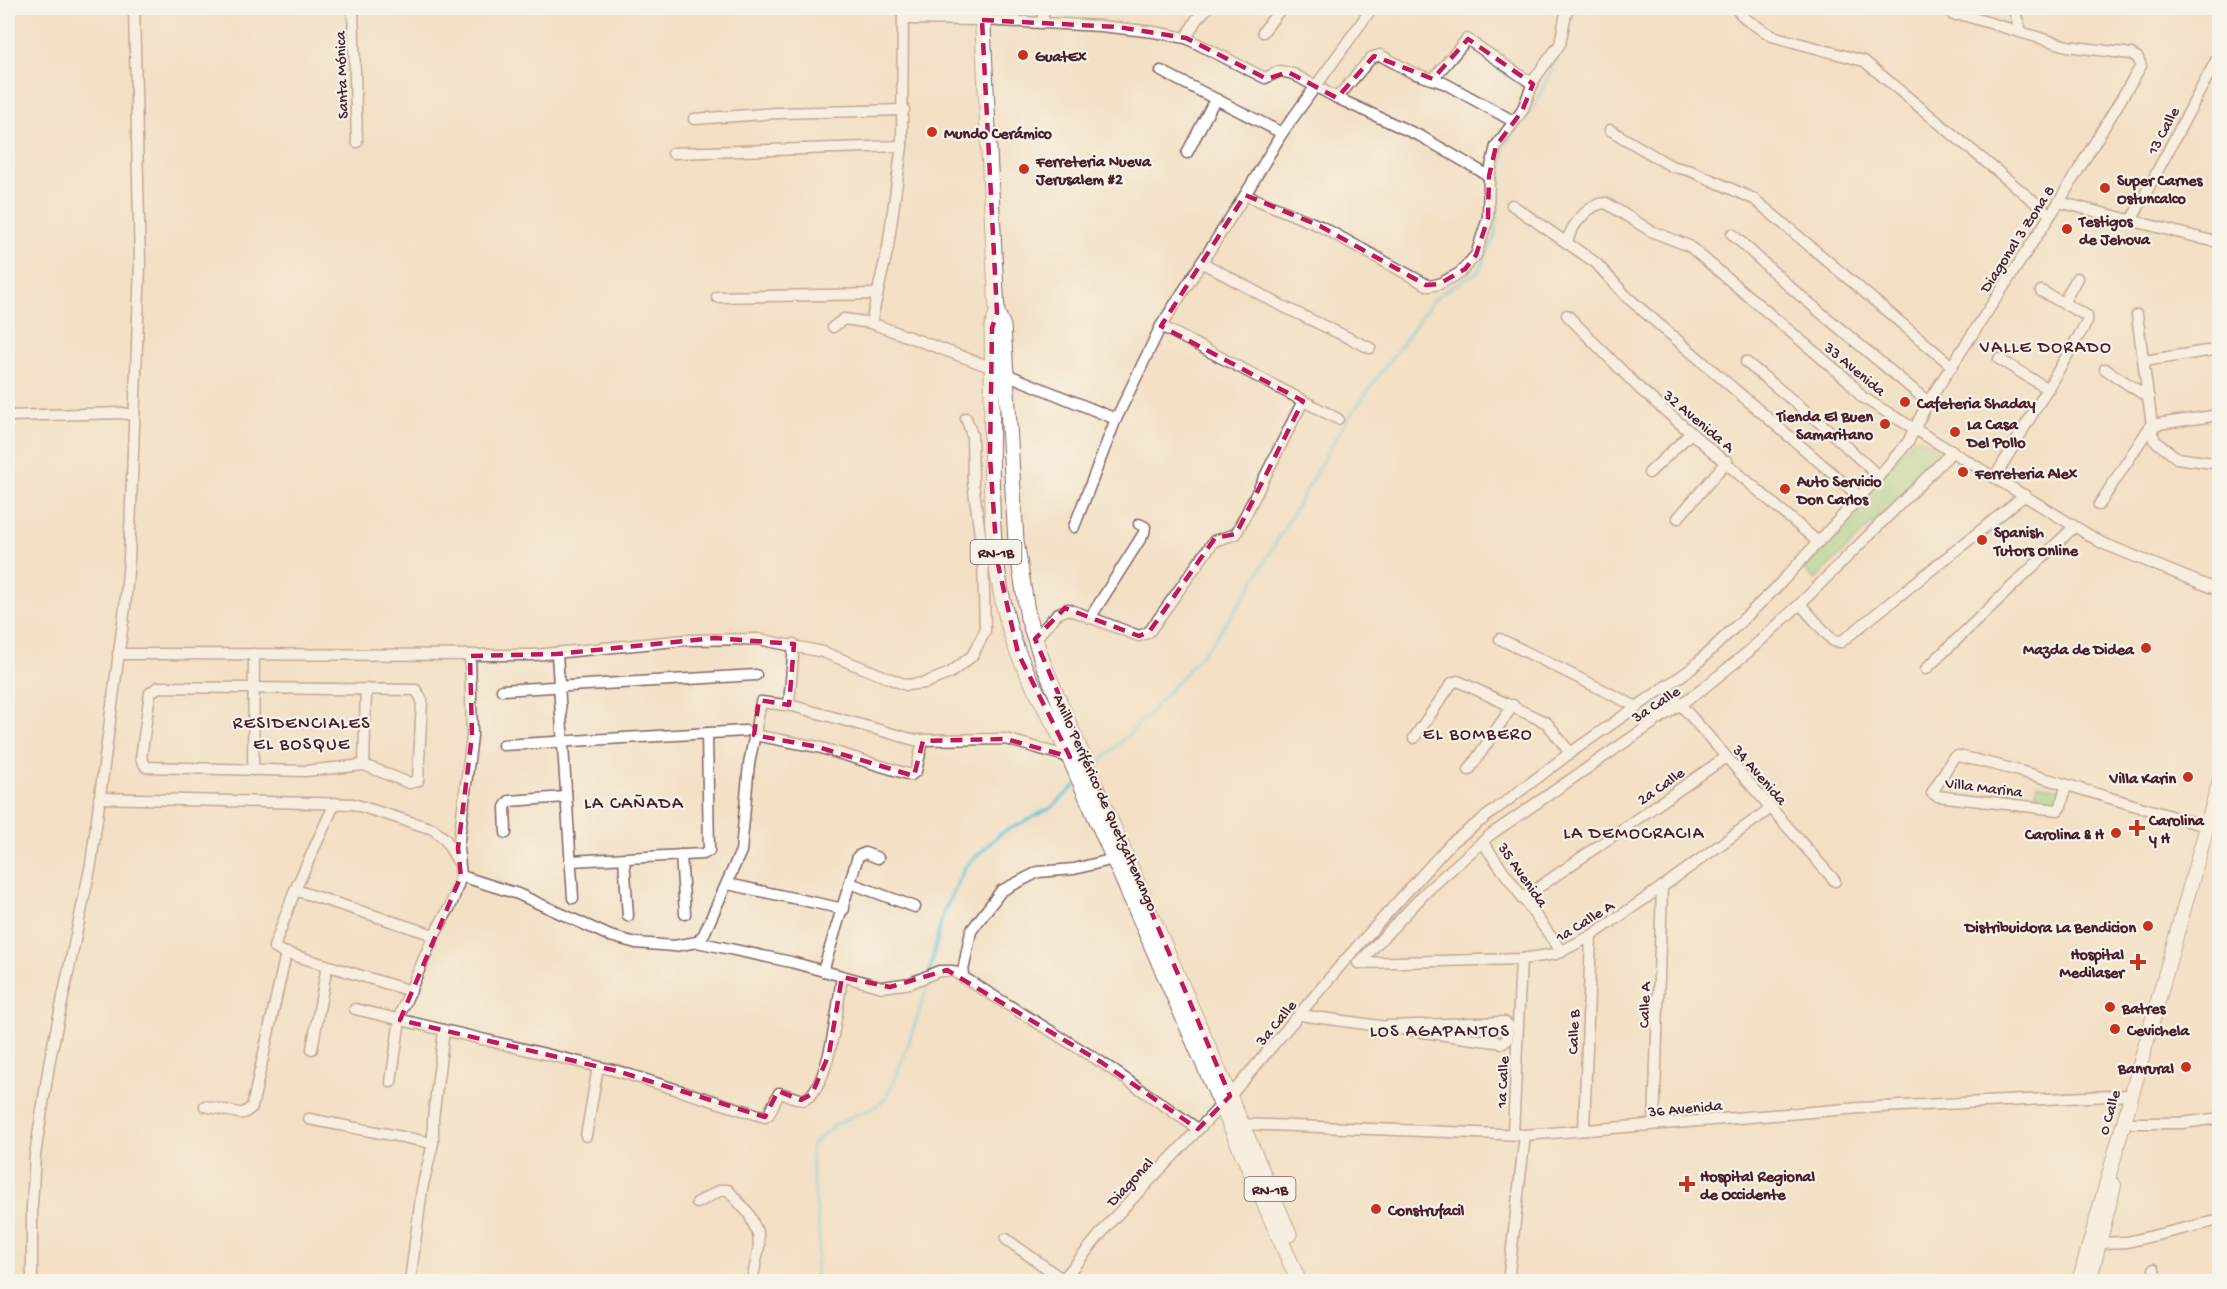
<svg xmlns="http://www.w3.org/2000/svg" width="2227" height="1289" viewBox="0 0 2227 1289" font-family="'Gochi Hand',sans-serif">
	<rect width="100%" height="100%" fill="#f7f3e8"/>
	<filter id="ink" filterUnits="userSpaceOnUse"><feTurbulence type="fractalNoise" baseFrequency=".0167" numOctaves="2"/><feDisplacementMap in="SourceGraphic" scale="12" xChannelSelector="R" yChannelSelector="G"/><feConvolveMatrix kernelMatrix="1 2 1 2 8 2 1 2 1" color-interpolation-filters="sRGB"/></filter>
	<filter id="wash" filterUnits="userSpaceOnUse"><feTurbulence type="fractalNoise" baseFrequency=".008" numOctaves="4" result="noise"/><feDisplacementMap in="SourceGraphic" scale="24" xChannelSelector="R" yChannelSelector="G"/><feGaussianBlur stdDeviation="1.35" result="paint"/><feColorMatrix in="noise" values="0 0 0 0 0 0 0 0 0 0 0 0 0 0 0 0 0 1.4 0 .05"/><feComposite in="paint" operator="in"/></filter>
	<g filter="url(#wash)">
		<rect width="100%" height="100%" fill="#f3e0c5"/>
		<g fill="#94d287" stroke="#6f7859" stroke-width="1.5">
			<polygon points="1919,438 1938,448 1939,458 1815,580 1801,566 1911,441"/>
			<polygon points="2037,784 2060,789 2056,807 2034,802"/>
		</g>
		<g fill="none" stroke-linecap="round" stroke-linejoin="round">
			<g stroke="#5dc5d9" stroke-width="3">
				<polyline points="1570,15 1578,8"/>
				<polyline points="1093,769 1143,720 1212,643 1248,591 1343,426 1431,303 1441,293 1479,271 1495,236 1505,144 1534,107 1561,50"/>
				<polyline points="930,971 943,913 966,866 1000,834 1051,808 1075,786"/>
				<path d="M814,1282C816,1269 818,1256 819,1244C820,1210 809,1178 812,1145C820,1138 827,1130 837,1124C851,1116 869,1112 882,1102C892,1096 926,994 929,978"/>
			</g>
		</g>
	</g>
	<g filter="url(#ink)">
		<g fill="none" stroke-linecap="round" stroke-linejoin="round">
			<g stroke="#856361" stroke-width="13">
				<g id="minor">
					<polyline points="353,8 357,142"/>
					<polyline points="1043,8 1043,23"/>
					<polyline points="1735,8 1747,20 1772,36 1864,61 2049,214"/>
					<polyline points="2013,8 2021,31"/>
					<polyline points="904,19 982,20 1101,26 1154,32 1186,38 1265,78 1280,71 1293,74 1337,98 1422,137 1489,176"/>
					<polyline points="1263,32 1281,8"/>
					<polyline points="1186,38 1196,20 1207,8"/>
					<polyline points="1161,71 1282,133"/>
					<polyline points="1433,79 1467,39 1533,84"/>
					<polyline points="1337,98 1371,58 1380,55 1413,73 1444,83 1513,121"/>
					<polyline points="694,119 777,113 904,110"/>
					<polyline points="1610,130 1671,166 1691,171 1754,199 1952,366"/>
					<polyline points="673,153 902,146"/>
					<polyline points="1187,153 1212,105 1218,100"/>
					<polyline points="1245,195 1320,226 1429,286 1439,284 1460,273 1476,255 1488,218 1489,176 1496,146 1522,111 1535,78 1560,44 1567,8"/>
					<polyline points="2059,202 2220,243"/>
					<polyline points="1512,205 1596,263 1627,297 1860,497"/>
					<polyline points="2131,221 2220,53"/>
					<polyline points="1732,234 1790,287 1928,402"/>
					<path d="M1567,242C1571,226 1589,203 1606,203L1651,231L1689,246L1849,381L1862,397L2102,543L2220,591"/>
					<polyline points="1201,262 1280,305 1370,348"/>
					<polyline points="717,297 877,294"/>
					<polyline points="2063,303 2077,278"/>
					<polyline points="1567,315 1640,389 1818,542"/>
					<polyline points="2137,315 2154,440 2177,458 2220,464"/>
					<polyline points="871,323 888,247 902,146 903,8"/>
					<polyline points="1161,326 1338,419"/>
					<polyline points="833,327 844,319 871,323 993,368"/>
					<polyline points="1999,359 2048,389"/>
					<polyline points="2144,361 2220,349"/>
					<polyline points="1746,362 1825,427 1873,471"/>
					<polyline points="2105,369 2149,398"/>
					<polyline points="1006,374 1116,419"/>
					<polyline points="8,416 121,413 133,415"/>
					<polyline points="1649,473 1691,433"/>
					<polyline points="1995,477 2087,322 2087,316 2041,291"/>
					<polyline points="2099,505 2151,425 2220,415"/>
					<polyline points="1678,518 1727,461"/>
					<polyline points="1074,527 1116,419 1161,326 1245,195 1282,133 1372,8"/>
					<polyline points="1800,604 1833,641 1841,642 2025,495"/>
					<polyline points="1090,618 1144,533 1145,527 1139,524"/>
					<polyline points="1035,639 1057,614 1068,609 1139,636 1149,632 1214,541 1236,534 1303,401"/>
					<polyline points="1500,639 1635,706"/>
					<polyline points="118,654 534,655 685,640 758,639 823,652 906,685 925,683 950,673 972,656 985,631 983,557 973,483 972,435 966,418"/>
					<polyline points="557,654 573,898"/>
					<polyline points="1926,669 2074,527"/>
					<polyline points="1666,686 1680,704 1835,881"/>
					<polygon points="158,687 416,690 422,700 418,781 409,783 364,765 305,771 146,767 141,758 150,693"/>
					<polyline points="502,690 756,675"/>
					<polyline points="789,705 794,644"/>
					<polyline points="754,735 818,747 911,775 916,771 923,741"/>
					<polyline points="1414,738 1452,683 1458,681 1547,723 1570,753"/>
					<polyline points="503,745 745,731"/>
					<polyline points="364,765 366,689"/>
					<polyline points="253,770 254,654"/>
					<polyline points="1469,770 1513,705"/>
					<path d="M2066,786L2061,806L2058,810L1937,796L1932,793L1953,758L1958,756C2042,774 2123,804 2206,826"/>
					<polyline points="99,798 353,804 433,829 445,839 457,860"/>
					<polyline points="335,803 295,890 274,947 280,951 411,991"/>
					<polyline points="506,833 505,807 509,801 566,797"/>
					<polyline points="1483,843 1562,952"/>
					<polyline points="681,855 685,914"/>
					<polyline points="624,858 628,916"/>
					<polyline points="570,861 703,854 709,851 707,733"/>
					<polyline points="461,876 518,894 610,936 636,943 674,946 697,942 791,962 882,987 911,983 939,971 953,971 1101,1062 1198,1129"/>
					<polyline points="850,883 915,907"/>
					<polyline points="728,884 844,909"/>
					<polyline points="295,890 434,935"/>
					<polyline points="1522,899 1726,757"/>
					<polyline points="697,942 704,934 741,851 749,764 761,702 793,706 915,740 1006,739 1069,757"/>
					<polyline points="1358,963 1521,959 1556,954 1591,936 1662,887 1771,808"/>
					<polyline points="1359,963 1428,890 1490,835 1701,690 1748,652 1800,604 1953,451"/>
					<polyline points="823,971 858,856 865,853 878,858"/>
					<polyline points="962,976 971,931 1001,891 1038,872 1074,869 1114,859"/>
					<path d="M355,1009L617,1071L765,1117L769,1114L779,1093L803,1100C830,1092 838,1002 842,977"/>
					<polyline points="1300,1015 1503,1043 1507,1040 1508,1025 1504,1022 1387,1026"/>
					<polyline points="312,1049 327,966"/>
					<polyline points="391,1082 401,1012 434,935 451,905 461,876 458,848 472,736 470,656"/>
					<polyline points="205,1106 239,1113 244,1113 252,1107 286,953"/>
					<polyline points="309,1119 433,1143"/>
					<polyline points="2132,1123 2182,1123 2220,1118"/>
					<polyline points="1242,1124 1525,1135 1860,1108 2130,1095"/>
					<polyline points="1654,1124 1662,887"/>
					<polyline points="1584,1130 1591,936"/>
					<polyline points="1513,1134 1521,959"/>
					<polyline points="586,1136 598,1067"/>
					<polyline points="697,1203 721,1190 728,1190 749,1214 758,1234 759,1246 752,1282"/>
					<polyline points="1006,1239 1062,1279"/>
					<polyline points="2099,1243 2127,1242 2220,1220"/>
					<polyline points="2154,1269 2157,1282"/>
					<polyline points="32,1282 32,1206 35,1155 50,1059 91,864 125,607 129,559 140,264 134,8"/>
					<polyline points="410,1282 422,1189 433,1143 433,1119 444,1031"/>
					<polyline points="1061,1282 1112,1220 1230,1096 1346,959 1450,844 1570,753 1691,669 1775,589 1879,476 1908,442 1928,402 2059,202 2141,66 2138,58 2131,54 2067,46 1963,15 1953,15"/>
					<polyline points="1508,1282 1525,1135"/>
				</g>
			</g>
			<g stroke="#856361" stroke-width="16">
				<g id="major">
					<polyline points="2079,1282 2220,780"/>
					<polyline points="2089,1282 2114,1185"/>
				</g>
			</g>
			<g stroke="#856361" stroke-width="17">
				<g id="highway">
					<path d="M982,8L997,313L992,328C995,432 980,541 1014,642C1025,675 1045,705 1060,736L1299,1282"/>
					<polyline points="997,313 1003,326 1016,541 1028,618 1043,663 1086,764 1289,1234"/>
				</g>
			</g>
			<use href="#minor" stroke="#fff" stroke-width="10"/>
			<use href="#major" stroke="#fff" stroke-width="14"/>
			<use href="#highway" stroke="#fff" stroke-width="15"/>
		</g>
	</g>
	<path d="M0 0H2227V1289H0ZM982,20L1118,27L1186,38L1267,79L1288,72L1337,98L1374,56L1433,79L1468,39L1533,84L1522,111L1496,146L1489,176L1488,218L1476,255L1465,269L1439,284L1426,285L1320,226L1245,195L1161,326L1303,401L1236,534L1215,538L1149,632L1139,636L1065,608L1035,639L1230,1096L1198,1129L1101,1062L947,970L890,987L842,977L829,1054L812,1094L801,1100L778,1091L765,1117L617,1071L400,1020L461,876L458,848L472,736L470,656L557,654L715,638L794,644L789,705L759,700L754,735L818,747L914,776L923,741L1006,739L1070,757L1018,653L997,560L990,457L992,328L997,313Z" fill="#f3e0c5" fill-opacity=".55" fill-rule="evenodd"/>
	<path fill="none" stroke="#c2185b" stroke-width="4.5" stroke-dasharray="12 8" stroke-linejoin="round" d="M982,20L1118,27L1186,38L1267,79L1288,72L1337,98L1374,56L1433,79L1468,39L1533,84L1522,111L1496,146L1489,176L1488,218L1476,255L1465,269L1439,284L1426,285L1320,226L1245,195L1161,326L1303,401L1236,534L1215,538L1149,632L1139,636L1065,608L1035,639L1230,1096L1198,1129L1101,1062L947,970L890,987L842,977L829,1054L812,1094L801,1100L778,1091L765,1117L617,1071L400,1020L461,876L458,848L472,736L470,656L557,654L715,638L794,644L789,705L759,700L754,735L818,747L914,776L923,741L1006,739L1070,757L1018,653L997,560L990,457L992,328L997,313Z"/>
	<g fill="#c8321e" stroke="#f7f3e8" stroke-width="2">
		<circle cx="1023" cy="55" r="6"/>
		<circle cx="932" cy="132" r="6"/>
		<circle cx="1024" cy="169" r="6"/>
		<circle cx="2105" cy="188" r="6"/>
		<circle cx="2067" cy="229" r="6"/>
		<circle cx="1905" cy="402" r="6"/>
		<circle cx="1885" cy="424" r="6"/>
		<circle cx="1955" cy="432" r="6"/>
		<circle cx="1963" cy="472" r="6"/>
		<circle cx="1785" cy="489" r="6"/>
		<circle cx="1982" cy="540" r="6"/>
		<circle cx="2146" cy="648" r="6"/>
		<circle cx="2188" cy="777" r="6"/>
		<path d="M2134 819h6v6h6v6h-6v6h-6v-6h-6v-6h6z"/>
		<circle cx="2116" cy="833" r="6"/>
		<circle cx="2148" cy="926" r="6"/>
		<path d="M2135 953h6v6h6v6h-6v6h-6v-6h-6v-6h6z"/>
		<circle cx="2110" cy="1007" r="6"/>
		<circle cx="2115" cy="1029" r="6"/>
		<circle cx="2186" cy="1067" r="6"/>
		<path d="M1684 1175h6v6h6v6h-6v6h-6v-6h-6v-6h6z"/>
		<circle cx="1376" cy="1209" r="6"/>
	</g>
	<g text-anchor="middle" stroke-width="4.5" stroke-linejoin="round" paint-order="stroke">
		<g fill="#f7f3e8" stroke="#7e5f64" stroke-width="1.5">
			<rect x="970.5" y="540" width="51" height="24" rx="4.5"/>
			<rect x="1244.5" y="1177" width="51" height="24" rx="4.5"/>
		</g>
		<g font-size="15" font-weight="bold" fill="#4a1f2b">
			<text x="996" y="557">RN-1B</text>
			<text x="1270" y="1194">RN-1B</text>
		</g>
		<g font-size="16" font-weight="bold" fill="#4a1f2b" stroke="#f7f3e8" text-anchor="start">
			<text x="1035" y="61">GuatEx</text>
			<text x="944" y="138">Mundo Cerámico</text>
			<text x="1036" y="166">Ferreteria Nueva<tspan x="1036" dy="18">Jerusalem #2</tspan></text>
			<text x="2117" y="185">Super Carnes<tspan x="2117" dy="18">Ostuncalco</tspan></text>
			<text x="2079" y="226">Testigos<tspan x="2079" dy="18">de Jehova</tspan></text>
			<text x="1917" y="408">Cafeteria Shaday</text>
			<text x="1873" y="421" text-anchor="end">Tienda El Buen<tspan x="1873" dy="18">Samaritano</tspan></text>
			<text x="1967" y="429">La Casa<tspan x="1967" dy="18">Del Pollo</tspan></text>
			<text x="1975" y="478">Ferreteria Alex</text>
			<text x="1797" y="486">Auto Servicio<tspan x="1797" dy="18">Don Carlos</tspan></text>
			<text x="1994" y="537">Spanish<tspan x="1994" dy="18">Tutors Online</tspan></text>
			<text x="2134" y="654" text-anchor="end">Mazda de Didea</text>
			<text x="2176" y="783" text-anchor="end">Villa Karin</text>
			<text x="2149" y="825">Carolina<tspan x="2149" dy="18">y H</tspan></text>
			<text x="2104" y="839" text-anchor="end">Carolina &amp; H</text>
			<text x="2136" y="932" text-anchor="end">Distribuidora La Bendicion</text>
			<text x="2124" y="959" text-anchor="end">Hospital<tspan x="2124" dy="18">Medilaser</tspan></text>
			<text x="2122" y="1013">Batres</text>
			<text x="2127" y="1035">Cevichela</text>
			<text x="2174" y="1073" text-anchor="end">Banrural</text>
			<text x="1700" y="1181">Hospital Regional<tspan x="1700" dy="18">de Occidente</tspan></text>
			<text x="1388" y="1215">Construfacil</text>
		</g>
		<g font-size="16" fill="#4a1f2b" stroke="#f7f3e8">
			<text transform="translate(340 75) rotate(-92)" y="6">Santa Mónica</text>
			<text transform="translate(2162 130) rotate(-62)" y="6">13 Calle</text>
			<text transform="translate(2016 238) rotate(-57)" y="6">Diagonal 3 Zona 8</text>
			<text transform="translate(1856 368) rotate(40)" y="6">33 Avenida</text>
			<text transform="translate(1700 420) rotate(40)" y="6">32 Avenida A</text>
			<text transform="translate(1655 703) rotate(-33)" y="6">3a Calle</text>
			<text transform="translate(1761 774) rotate(49)" y="6">34 Avenida</text>
			<text transform="translate(1660 785) rotate(-35)" y="6">2a Calle</text>
			<text transform="translate(1984 786) rotate(7)" y="6">Villa Marina</text>
			<text transform="translate(1107 802) rotate(66)" y="6">Anillo Periférico de Quetzaltenango</text>
			<text transform="translate(1524 874) rotate(55)" y="6">35 Avenida</text>
			<text transform="translate(1584 920) rotate(-32)" y="6">1a Calle A</text>
			<text transform="translate(1643 1005) rotate(-88)" y="6">Calle A</text>
			<text transform="translate(1275 1022) rotate(-50)" y="6">3a Calle</text>
			<text transform="translate(1572 1032) rotate(-88)" y="6">Calle B</text>
			<text transform="translate(1501 1082) rotate(-87)" y="6">1a Calle</text>
			<text transform="translate(1685 1107) rotate(-5)" y="6">36 Avenida</text>
			<text transform="translate(2108 1112) rotate(-74)" y="6">0 Calle</text>
			<text transform="translate(1129 1181) rotate(-47)" y="6">Diagonal</text>
		</g>
		<g font-size="18" letter-spacing="1.5" fill="#4a1f2b" stroke="#f7f3e8">
			<text x="2046" y="352">VALLE DORADO</text>
			<text x="302" y="728">RESIDENCIALES<tspan x="302" dy="21">EL BOSQUE</tspan></text>
			<text x="1478" y="739">EL BOMBERO</text>
			<text x="634" y="808">LA CAÑADA</text>
			<text x="1634" y="838">LA DEMOCRACIA</text>
			<text x="1440" y="1036">LOS AGAPANTOS</text>
		</g>
	</g>
	<rect width="2227" height="1289" fill="none" stroke="#f7f3e8" stroke-width="30"/>
</svg>
